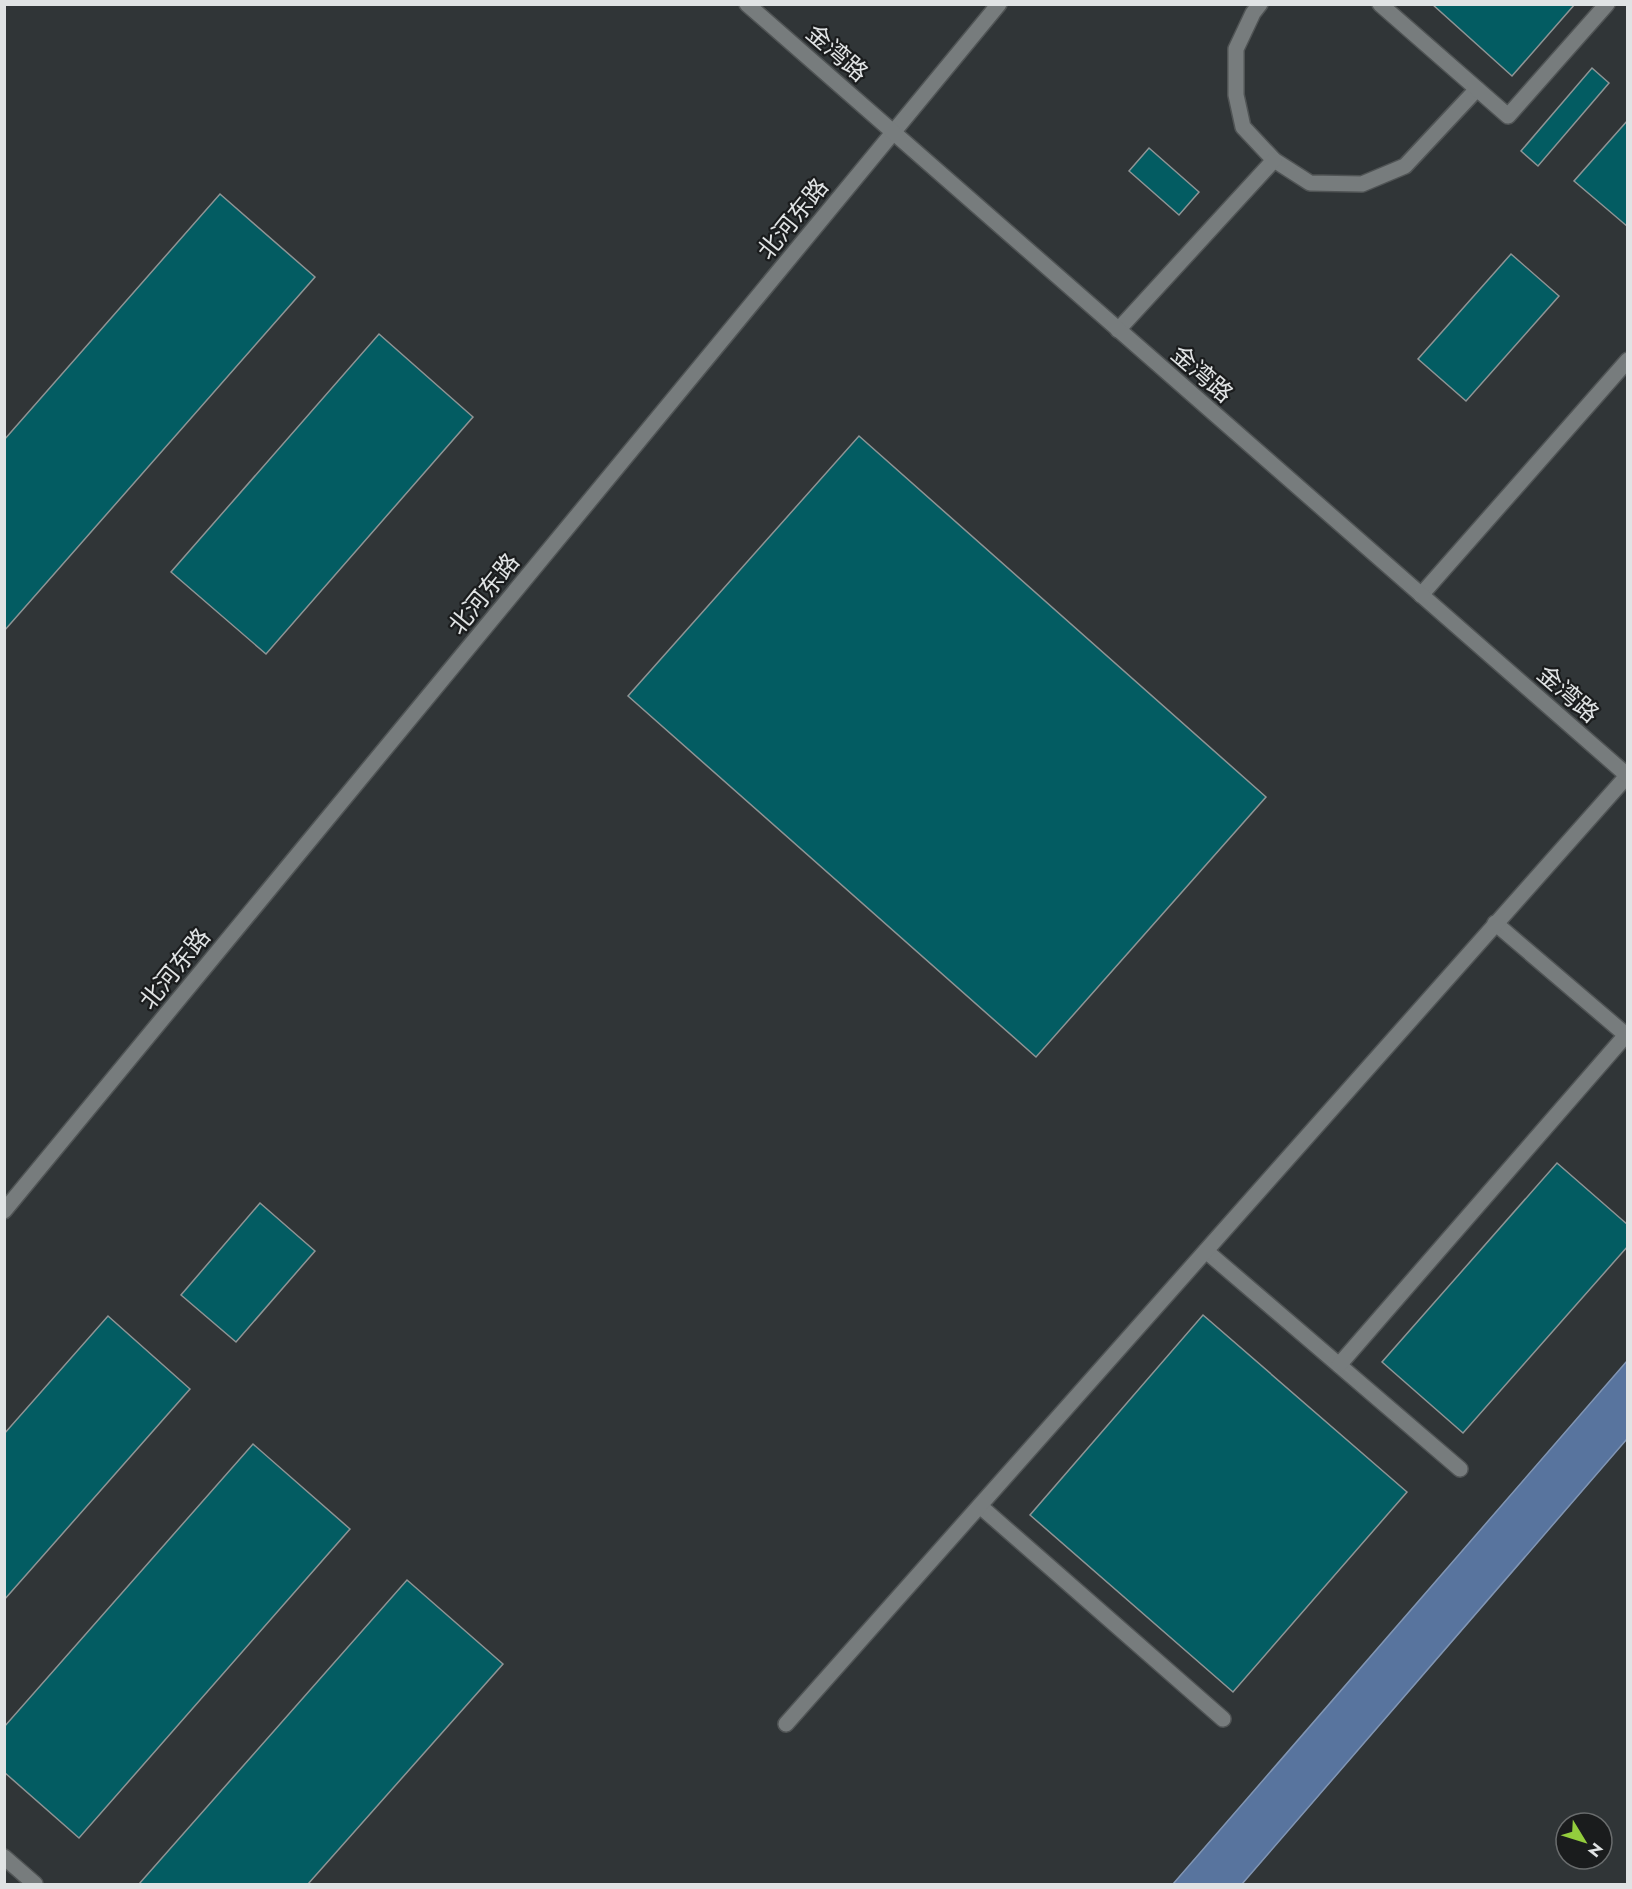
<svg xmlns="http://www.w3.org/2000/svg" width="1632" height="1889" viewBox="0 0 1632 1889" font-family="Jost,'Noto Sans SC',sans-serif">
	<rect width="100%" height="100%" fill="#303537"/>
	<polygon fill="#58749e" stroke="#8195b3" stroke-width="1.5" points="1627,1361 1627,1439 1242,1884 1173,1884"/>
	<g fill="#035c62" stroke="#8f9495" stroke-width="1.5">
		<polygon points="1432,4 1575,4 1512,76"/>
		<polygon points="1592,68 1609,83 1538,166 1521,151"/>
		<polygon points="1628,120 1628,227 1574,181"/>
		<polygon points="1149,148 1199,192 1179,215 1129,171"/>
		<polygon points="220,194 315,277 4,631 4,440"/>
		<polygon points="1511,254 1559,296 1466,401 1418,359"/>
		<polygon points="379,334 473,417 266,654 171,572"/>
		<polygon points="859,436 1266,797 1036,1057 628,696"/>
		<polygon points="1557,1163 1628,1225 1628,1246 1463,1433 1382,1362"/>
		<polygon points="260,1203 315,1251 236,1342 181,1295"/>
		<polygon points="1203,1315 1407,1492 1233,1692 1030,1515"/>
		<polygon points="108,1316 190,1389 4,1600 4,1434"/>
		<polygon points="253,1444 350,1529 79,1838 4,1772 4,1727"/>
		<polygon points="407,1580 503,1664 308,1884 139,1884"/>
	</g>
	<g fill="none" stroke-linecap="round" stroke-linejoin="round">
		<g stroke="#505455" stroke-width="18">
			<g id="service">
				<polyline points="1260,4 1253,13 1236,49 1236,95 1243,127 1274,160 1310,183 1362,184 1405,166 1477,89"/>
				<polyline points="1380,4 1508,116 1607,4"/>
				<polyline points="1118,330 1274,160"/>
				<polyline points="1421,595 1628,360"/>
				<polyline points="1206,1251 1460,1469"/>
				<polyline points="1339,1365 1626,1035 1495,923"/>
				<polyline points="980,1506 1223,1719"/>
				<polyline points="786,1724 1627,776"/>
				<polyline points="4,1857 35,1884"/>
			</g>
		</g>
		<g stroke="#505455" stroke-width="18">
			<polyline id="minor" points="4,1211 999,4"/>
		</g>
		<g stroke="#505455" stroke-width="18">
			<polyline id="tertiary" points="747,4 1628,776"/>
		</g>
		<use href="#service" stroke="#777c7d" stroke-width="15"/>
		<use href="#minor" stroke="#777c7d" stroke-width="15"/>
		<use href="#tertiary" stroke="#777c7d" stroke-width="15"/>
	</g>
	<g text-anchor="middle" stroke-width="4.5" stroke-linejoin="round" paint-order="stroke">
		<g font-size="24" fill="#e0e3e4" stroke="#1a1c1d">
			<text transform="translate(837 53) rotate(41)" y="8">金湾路</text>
			<text transform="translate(793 219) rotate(-51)" y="8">北河东路</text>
			<text transform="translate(1202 374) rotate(41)" y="8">金湾路</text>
			<text transform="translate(484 594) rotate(-51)" y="8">北河东路</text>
			<text transform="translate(1568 694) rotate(41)" y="8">金湾路</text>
			<text transform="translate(175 969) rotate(-51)" y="8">北河东路</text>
		</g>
	</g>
	<rect width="1632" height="1889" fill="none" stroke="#e0e3e4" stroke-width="12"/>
	<g transform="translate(1584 1841) rotate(128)"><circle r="28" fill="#1a1c1d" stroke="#696c6d" stroke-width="1.5"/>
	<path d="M0-4.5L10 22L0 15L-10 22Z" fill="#93cd3d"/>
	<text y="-9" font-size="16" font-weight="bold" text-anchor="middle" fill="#e0e3e4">N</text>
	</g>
</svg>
